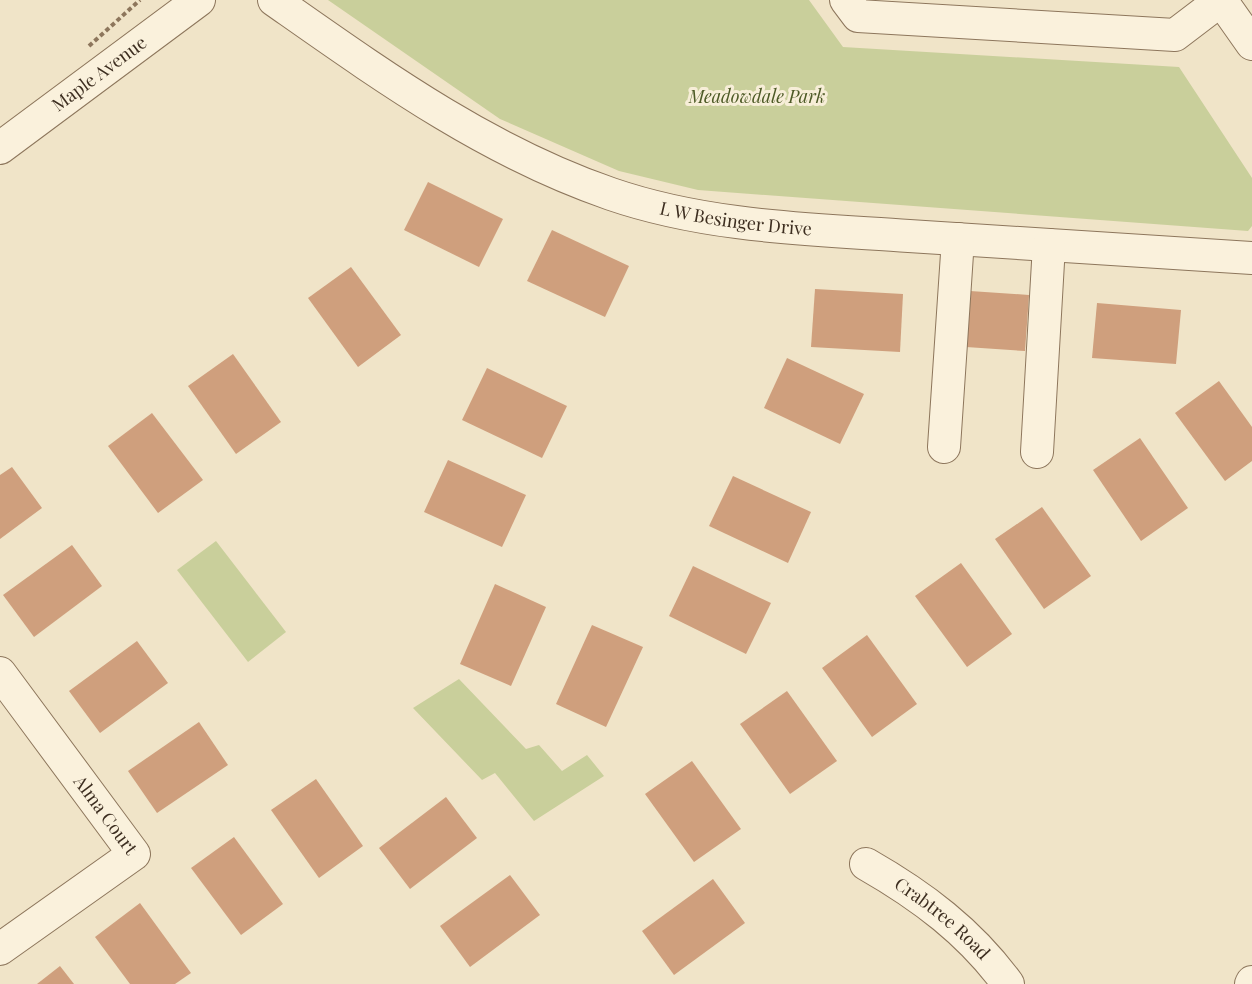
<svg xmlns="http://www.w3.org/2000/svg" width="1252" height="984" viewBox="0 0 1252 984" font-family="'Playfair Display',serif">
	<rect width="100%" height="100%" fill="#f0e4c8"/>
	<g fill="#c9cf9b">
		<polygon points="328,0 809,0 843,47 1179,67 1252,178 1252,226 1248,231 698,190 619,171 500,119"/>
		<polygon points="216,541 286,632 248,662 177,570"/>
		<polygon points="459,679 526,749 539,745 562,771 587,755 604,776 534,821 495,773 482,780 413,708"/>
	</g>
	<g fill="#cf9f7d">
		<polygon points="428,182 503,219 479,267 404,230"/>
		<polygon points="552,230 629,266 605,317 527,281"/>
		<polygon points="351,267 401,335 358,367 308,298"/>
		<polygon points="815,289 903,294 900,352 811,347"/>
		<polygon points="970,291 1029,295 1025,351 966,347"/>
		<polygon points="1097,303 1181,310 1176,364 1092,358"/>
		<polygon points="233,354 281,422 236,454 188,386"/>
		<polygon points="787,358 864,394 840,444 764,408"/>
		<polygon points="487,368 567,406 542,458 462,420"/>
		<polygon points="1219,381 1252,427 1252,461 1225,481 1175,413"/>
		<polygon points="152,413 203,480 158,513 108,446"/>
		<polygon points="1140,438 1188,508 1141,541 1093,470"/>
		<polygon points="448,460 526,495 502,547 424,512"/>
		<polygon points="12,467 42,508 0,539 0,475"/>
		<polygon points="733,476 811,512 788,563 709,526"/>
		<polygon points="1042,507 1091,576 1044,609 995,539"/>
		<polygon points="72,545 102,586 34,637 3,595"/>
		<polygon points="961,563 1012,634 967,667 915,596"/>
		<polygon points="693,566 771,603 746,654 669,616"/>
		<polygon points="495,584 546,607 511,686 460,664"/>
		<polygon points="592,625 643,647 606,727 556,704"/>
		<polygon points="867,635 917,704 872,737 822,668"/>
		<polygon points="137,641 168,683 100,733 69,691"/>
		<polygon points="787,691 837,761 790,794 740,724"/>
		<polygon points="199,722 228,765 157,813 128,771"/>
		<polygon points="692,761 741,829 694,862 645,794"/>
		<polygon points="316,779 363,846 319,878 271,810"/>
		<polygon points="446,797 477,838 410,889 379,848"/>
		<polygon points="234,837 283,904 241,935 191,868"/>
		<polygon points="510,875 540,915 470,967 440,926"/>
		<polygon points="713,879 745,923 674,975 642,931"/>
		<polygon points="140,903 191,973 175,984 130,984 95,937"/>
		<polygon points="60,966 74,984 37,984"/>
	</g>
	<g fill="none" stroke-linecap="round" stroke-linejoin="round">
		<g stroke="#8d765c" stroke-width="34">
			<g id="minor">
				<path id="s1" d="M274,0C381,75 486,151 611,194C707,227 809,229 909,236C1023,243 1138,251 1252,258"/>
				<polyline points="846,0 858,16 1175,35 1221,0"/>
				<polyline points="1221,0 1252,44"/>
				<path id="s2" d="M0,148L199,0"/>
				<polyline points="944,447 958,239"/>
				<polyline points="1037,452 1049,245"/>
				<path id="s3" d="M0,673L134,854L0,949"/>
				<path id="s4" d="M866,864C922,896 970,932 1008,984"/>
				<polyline points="1251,984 1252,982"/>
			</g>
		</g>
		<polyline stroke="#8d765c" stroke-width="4" stroke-dasharray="4.5 3" stroke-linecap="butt" points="89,46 140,0"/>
		<use href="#minor" stroke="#faf1dc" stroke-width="32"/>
	</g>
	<g text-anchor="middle" stroke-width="6" stroke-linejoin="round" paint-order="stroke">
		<g font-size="18" fill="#3d2e20" stroke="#f7eed8">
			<text dy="6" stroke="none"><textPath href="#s2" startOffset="124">Maple Avenue</textPath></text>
			<text dy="6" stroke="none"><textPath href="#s1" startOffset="518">L W Besinger Drive</textPath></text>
			<text dy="6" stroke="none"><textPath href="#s3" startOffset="177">Alma Court</textPath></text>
			<text dy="6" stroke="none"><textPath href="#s4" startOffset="94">Crabtree Road</textPath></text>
		</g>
		<g font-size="18" font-style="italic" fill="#4d5a26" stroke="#f7eed8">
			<text x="757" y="103">Meadowdale Park</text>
		</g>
	</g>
</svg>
